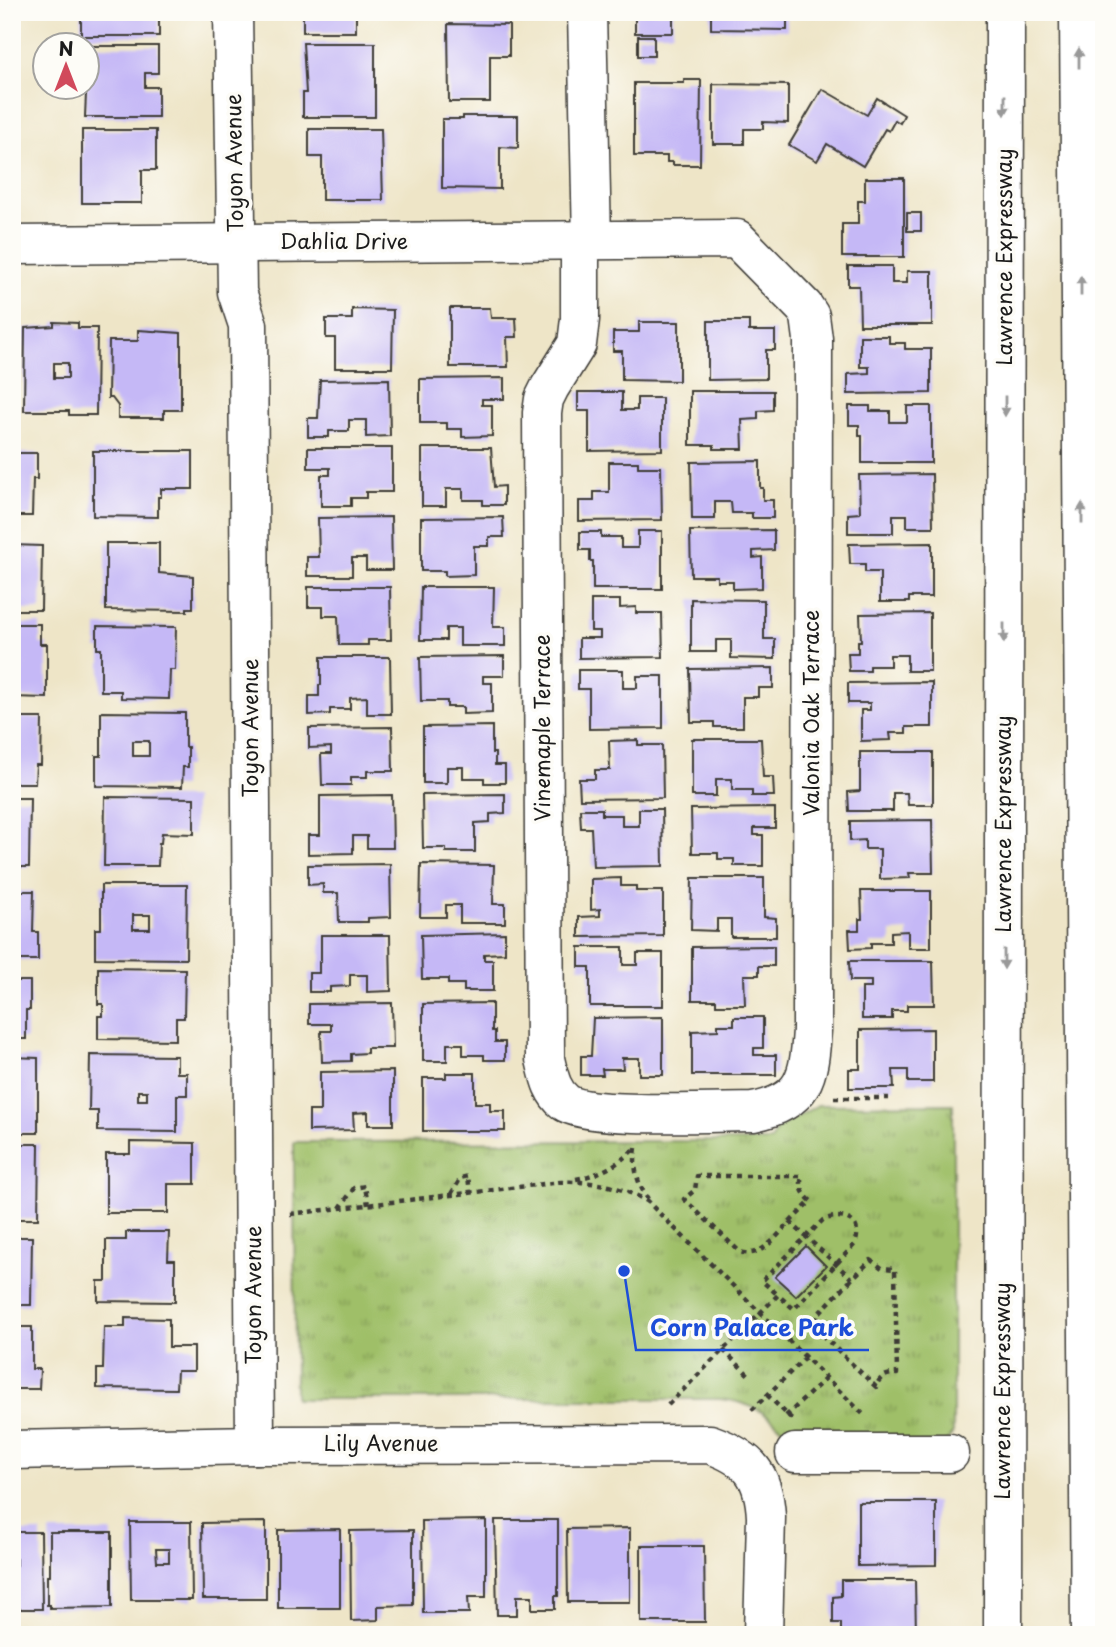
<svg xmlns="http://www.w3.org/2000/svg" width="1116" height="1647" viewBox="0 0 1116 1647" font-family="'Playpen Sans',sans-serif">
	<defs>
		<pattern id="park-tufts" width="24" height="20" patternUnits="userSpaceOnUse" patternTransform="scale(1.75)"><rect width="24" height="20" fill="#9fbf67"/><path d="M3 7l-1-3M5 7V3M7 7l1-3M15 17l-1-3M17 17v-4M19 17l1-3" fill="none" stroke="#819a54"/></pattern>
	</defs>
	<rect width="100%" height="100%" fill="#fdfcf7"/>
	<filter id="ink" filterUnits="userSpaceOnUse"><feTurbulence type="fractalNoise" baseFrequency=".0143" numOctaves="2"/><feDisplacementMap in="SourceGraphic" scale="14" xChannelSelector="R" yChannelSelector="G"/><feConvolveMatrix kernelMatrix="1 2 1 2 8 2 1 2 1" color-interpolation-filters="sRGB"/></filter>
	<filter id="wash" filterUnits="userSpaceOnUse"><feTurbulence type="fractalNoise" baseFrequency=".00686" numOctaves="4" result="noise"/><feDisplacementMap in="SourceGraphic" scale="28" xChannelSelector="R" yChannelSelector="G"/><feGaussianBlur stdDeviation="1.57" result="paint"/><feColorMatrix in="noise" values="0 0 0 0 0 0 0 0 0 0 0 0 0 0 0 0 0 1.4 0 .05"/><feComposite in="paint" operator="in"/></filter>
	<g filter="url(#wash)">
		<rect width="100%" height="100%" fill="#eee5c7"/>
		<path fill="url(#park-tufts)" stroke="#5e6e42" stroke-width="2" d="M953,1104V1433L944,1444L793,1442C774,1416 752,1402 720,1399H295L294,1142L771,1141L778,1128L818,1105Z"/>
		<g id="blocks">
			<g fill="#c5b8f6" fill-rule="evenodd">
				<rect x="81" y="12" width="78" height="24"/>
				<rect x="303" y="12" width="53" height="20"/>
				<rect x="635" y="12" width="38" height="21"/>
				<polygon points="711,12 787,12 787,30 711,29"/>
				<polygon points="448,24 509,25 509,56 490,56 490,102 449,102"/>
				<rect x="638" y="36" width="16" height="20"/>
				<polygon points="303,43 375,43 375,117 303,117 303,93 306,93"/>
				<polygon points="88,46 158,46 158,73 145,73 145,87 158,87 158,117 85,117"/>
				<polygon points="684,80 701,80 700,165 673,165 673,162 667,162 667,156 634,156 634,83 684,83"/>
				<polygon points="713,84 788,85 788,123 763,122 763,129 744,129 744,144 713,144"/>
				<polygon points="822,89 867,115 877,98 904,115 900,123 895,120 889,131 885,129 863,166 827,144 817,161 789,145"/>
				<polygon points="463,116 518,116 518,148 500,147 500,189 442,188 442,119 463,119"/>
				<polygon points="309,129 381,129 383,200 322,200 322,157 309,157"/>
				<polygon points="82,130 156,130 156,170 142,170 142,203 82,203"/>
				<rect x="12" y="152" width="3" height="49"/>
				<polygon points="865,178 904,178 904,257 842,257 842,224 858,224 858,201 865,201"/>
				<rect x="907" y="213" width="14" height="18"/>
				<polygon points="848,266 892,266 892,283 907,283 907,271 932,271 932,325 860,325 859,286 848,286"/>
				<polygon points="450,308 490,308 491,318 516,318 517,337 507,337 508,367 450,367"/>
				<polygon points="352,309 393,310 392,368 335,368 335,338 326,338 326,319 352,319"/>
				<polygon points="708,321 749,321 749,331 775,331 775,350 766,350 766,379 708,380"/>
				<path d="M54,322L78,323V328H97L96,415H69V411H24L25,328L54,326ZM54,363H68V378H54Z"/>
				<polygon points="639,322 679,322 679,381 622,380 622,351 613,351 613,332 639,332"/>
				<polygon points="138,330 181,333 181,410 164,410 164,418 118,418 118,406 112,398 108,398 109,341 138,341"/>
				<polygon points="860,336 889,336 889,343 905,343 905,349 931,349 931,393 848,394 848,374 869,373 869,367 860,367"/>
				<polygon points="504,378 504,399 482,399 482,405 492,405 492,436 462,437 462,429 447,429 447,423 420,423 420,379"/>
				<polygon points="389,379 390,436 366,437 366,420 349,420 349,431 329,431 329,437 308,437 308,418 318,418 320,380"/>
				<polygon points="690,391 773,391 773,410 758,411 758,419 742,420 743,449 714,449 714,445 690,445"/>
				<polygon points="578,392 622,392 622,410 637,410 637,398 662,398 662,450 589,451 589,411 578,411"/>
				<polygon points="849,406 870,406 870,411 890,411 890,422 907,422 907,406 931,406 931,463 862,463 862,436 859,436 859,425 849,425"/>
				<polygon points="308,448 392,448 392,492 366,492 366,498 351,498 351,506 321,506 321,475 330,475 330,468 308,468"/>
				<polygon points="422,448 491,448 494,487 504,486 504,505 483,505 483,500 463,500 463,489 446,489 446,506 422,506"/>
				<polygon points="93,451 193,451 193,489 161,489 161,497 158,497 158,517 93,516"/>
				<polygon points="12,453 37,453 37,479 33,479 32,516 12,516"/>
				<polygon points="760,461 760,488 763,488 763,500 773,500 773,518 752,518 752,513 732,513 731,502 715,502 715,519 692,519 691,462"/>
				<polygon points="609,462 638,462 638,467 661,467 662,520 579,521 579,501 594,501 594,492 609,492"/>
				<polygon points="932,474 933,527 907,527 907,515 893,515 893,533 848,533 848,514 860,513 859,475"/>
				<polygon points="391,517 392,570 366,570 366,558 352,558 352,576 307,576 307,557 319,557 318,518"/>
				<polygon points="503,517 504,537 489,537 489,546 474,546 474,575 445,576 445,571 421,571 421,518"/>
				<polygon points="774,530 774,550 753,551 753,558 762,557 762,588 733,589 733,581 717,581 717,576 691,576 690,531"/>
				<polygon points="638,531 662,531 662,589 593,589 593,561 590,561 590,550 580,550 580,532 601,532 601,537 621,537 621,548 638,548"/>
				<polygon points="106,543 159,543 159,573 193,576 193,608 187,608 187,611 106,610"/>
				<polygon points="932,543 932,597 909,597 909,602 880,602 880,572 865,572 865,564 850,564 849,544"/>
				<polygon points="12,545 42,546 41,610 12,610"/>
				<polygon points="308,587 390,587 391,640 368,640 368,645 339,645 338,616 323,616 323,607 308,607"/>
				<polygon points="421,587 494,587 493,627 505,627 505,646 460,646 460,628 446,628 446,640 420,640"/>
				<polygon points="691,599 764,600 764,639 775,639 775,659 731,658 731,640 716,640 716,652 691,652"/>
				<polygon points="591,600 620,600 620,608 636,607 636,613 662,613 663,657 579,658 579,638 600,638 600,631 591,631"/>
				<polygon points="930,613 930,671 907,671 907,655 890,655 890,666 870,666 870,671 849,671 848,653 858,653 858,641 861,641 860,614"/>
				<polygon points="12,624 40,624 40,644 47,644 47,698 12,697"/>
				<polygon points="97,626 176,627 175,670 170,670 169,699 121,698 121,691 101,691 101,649 97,649"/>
				<polygon points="504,656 504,676 483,676 483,683 492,683 492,713 463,714 463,707 447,707 447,701 421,701 420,657"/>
				<polygon points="321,657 390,657 391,714 367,714 367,697 350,698 350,709 330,709 330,714 309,715 309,696 319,696 319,685 321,685"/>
				<polygon points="773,668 773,688 758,688 758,697 743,697 743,727 714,727 714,722 691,722 690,669"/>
				<polygon points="578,670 623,670 623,688 637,688 637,676 663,676 663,728 589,729 589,689 578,689"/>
				<polygon points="932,682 932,727 906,727 906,733 890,733 891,740 861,741 861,710 870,710 870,703 848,703 848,683"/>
				<path d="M101,712L185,713V747H188V767H183L182,787L96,786V756H101ZM133,741H149V756H133Z"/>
				<polygon points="12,718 42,718 41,765 36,765 35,783 12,783"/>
				<polygon points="492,726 492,753 495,753 495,765 505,765 505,783 484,783 484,778 463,778 463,767 447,767 447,783 423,783 423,727"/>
				<polygon points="392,727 393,771 367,771 367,777 351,777 351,785 322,785 321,754 331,754 331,747 309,748 309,728"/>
				<polygon points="692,739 761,739 763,777 773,777 774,796 752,796 752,790 732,790 732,779 716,779 716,796 692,796"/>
				<polygon points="638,740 638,745 662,745 663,798 580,799 579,779 595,779 595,770 610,770 609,741"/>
				<polygon points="860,752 933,752 933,805 908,805 907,793 893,793 893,811 849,811 848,792 860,791"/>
				<polygon points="505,794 505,813 490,814 490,822 475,823 475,852 446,852 446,848 423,848 422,795"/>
				<polygon points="392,795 393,848 367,848 367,836 353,836 353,853 308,854 308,835 320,835 320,796"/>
				<polygon points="105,797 194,798 194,834 162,833 161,843 159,843 158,866 104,866"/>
				<polygon points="12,798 30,798 29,867 12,867"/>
				<polygon points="775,808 775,828 754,828 754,835 763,835 763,866 734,866 734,859 718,859 718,853 692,853 691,809"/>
				<polygon points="580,809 602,809 602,815 622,815 622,826 639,826 639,809 662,809 663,866 593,867 591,828 581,828"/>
				<polygon points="932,820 933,873 909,873 910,878 880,879 880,849 865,849 865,840 850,841 850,821"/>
				<polygon points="390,864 391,917 368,918 368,922 339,922 338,893 323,893 323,884 308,885 308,865"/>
				<polygon points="421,864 494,865 493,904 505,904 505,923 460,923 460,905 446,905 446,917 420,917"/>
				<polygon points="621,878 621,886 636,886 636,891 663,891 663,936 579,937 579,917 600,916 600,909 591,910 591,879"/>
				<polygon points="692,878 764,878 764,917 776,918 776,937 731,937 731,919 717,919 717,931 691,930"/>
				<path d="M101,885H187L186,959L95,958V929H101ZM133,915H150V929H133Z"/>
				<polygon points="12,891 34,891 33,932 38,932 38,960 12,960"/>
				<polygon points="861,891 931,891 931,948 908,948 908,931 891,932 891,943 871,943 871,948 850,949 849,930 859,930 859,919 862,919"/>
				<polygon points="505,933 505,953 484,954 484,960 493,960 493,991 464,991 464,984 448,984 448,979 422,979 421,935"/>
				<polygon points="321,935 390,935 391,991 367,992 367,975 350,975 350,986 330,987 330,992 309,992 309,973 319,973 319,962 321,962"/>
				<polygon points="774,946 774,966 759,966 759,975 744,975 745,1005 716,1005 716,1000 692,1000 692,947"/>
				<polygon points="579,947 623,947 623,965 637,965 637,953 663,953 663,1006 590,1006 590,967 579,967"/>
				<polygon points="849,961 933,961 934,1005 907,1005 907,1011 892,1011 892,1019 862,1019 862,988 871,988 871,981 850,981"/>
				<polygon points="98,968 185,969 184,1018 176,1018 176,1040 98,1039 98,1016 103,1016 103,1004 98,1004"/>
				<polygon points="12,981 30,981 30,1010 26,1010 26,1039 12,1039"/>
				<polygon points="392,1003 393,1048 367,1048 367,1053 351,1054 351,1061 322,1062 321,1031 331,1031 331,1024 309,1024 309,1004"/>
				<polygon points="492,1003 492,1031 495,1031 495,1042 505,1042 505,1060 484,1060 484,1055 463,1055 463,1044 447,1044 447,1061 423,1061 423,1004"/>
				<polygon points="663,1017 663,1075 639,1075 639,1058 622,1058 623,1069 602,1069 603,1075 581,1075 581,1056 591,1056 593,1018"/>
				<polygon points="734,1017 763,1017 763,1048 754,1048 754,1055 776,1055 776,1075 692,1075 692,1031 718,1030 718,1025 734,1025"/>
				<polygon points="933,1029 933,1082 908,1082 908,1070 893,1070 894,1088 849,1088 849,1069 860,1069 860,1030"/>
				<path d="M90,1055L177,1056V1073H187V1095H177V1132L98,1131V1111H89ZM138,1091H147V1100H138Z"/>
				<polygon points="12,1057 38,1058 38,1133 12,1133"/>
				<polygon points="393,1071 393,1125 368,1125 368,1112 353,1113 354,1130 309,1131 309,1111 320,1111 320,1072"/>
				<polygon points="446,1073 475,1073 475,1103 490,1103 490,1111 505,1111 505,1131 423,1131 423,1078 446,1078"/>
				<polygon points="130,1142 195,1143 195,1184 168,1184 168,1213 106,1213 106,1154 130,1154"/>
				<polygon points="12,1144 39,1144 38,1219 12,1219"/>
				<polygon points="126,1232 169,1232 168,1260 175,1260 175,1302 98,1301 98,1281 106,1281 106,1240 126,1240"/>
				<polygon points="12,1237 32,1237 31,1305 12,1305"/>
				<polygon points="806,1246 826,1266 796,1296 775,1277"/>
				<polygon points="125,1318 169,1319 169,1347 194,1347 194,1371 177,1371 176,1389 97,1388 97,1369 103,1369 104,1327 125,1327"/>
				<polygon points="12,1327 32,1327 32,1369 40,1369 39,1389 12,1389"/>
				<polygon points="858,1502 936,1502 936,1565 858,1566"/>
				<polygon points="486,1520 486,1597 468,1597 469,1613 423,1613 422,1521"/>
				<polygon points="495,1520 558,1520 558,1596 555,1596 555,1609 532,1609 532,1596 517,1596 517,1615 497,1615"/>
				<path d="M130,1522H191L192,1600H131ZM156,1549H169V1562H157Z"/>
				<polygon points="266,1522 266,1599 203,1599 202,1523"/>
				<polygon points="630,1528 630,1602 568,1602 567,1529"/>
				<polygon points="340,1529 340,1608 278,1608 278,1530"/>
				<polygon points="413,1530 413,1605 378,1606 378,1620 351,1621 350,1531"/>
				<polygon points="12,1532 41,1532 42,1609 12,1609 12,1571 16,1571 16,1559 12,1559"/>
				<polygon points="50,1532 112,1532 112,1607 50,1608 50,1605 47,1605 47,1576 50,1576"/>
				<polygon points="641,1546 704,1546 705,1622 641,1622"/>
				<polygon points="841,1580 915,1580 916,1635 841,1635 841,1623 833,1623 833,1597 841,1596"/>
			</g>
		</g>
	</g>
	<g filter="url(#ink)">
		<use href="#blocks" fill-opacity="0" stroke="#3c3a36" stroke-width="2"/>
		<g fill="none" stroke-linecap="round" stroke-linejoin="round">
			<g stroke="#3c3a36" stroke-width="41">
				<g id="minor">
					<polyline points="233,12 237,292 248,325 255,1445"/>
					<polyline points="587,12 592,241"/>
					<path d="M12,245L737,239L804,307L810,316L813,339L812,1030C809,1077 805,1102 753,1112C718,1112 588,1119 565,1102C551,1091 549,1075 545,1059L542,413L544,399L550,387L577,344L580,319V240"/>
					<path d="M12,1450L255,1445L710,1444C749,1458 764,1474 766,1517L763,1635"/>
					<polyline points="795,1453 950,1453"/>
				</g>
			</g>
			<g stroke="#3c3a36" stroke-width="41">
				<g id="highway">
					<polyline points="1079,12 1090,1635"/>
					<polyline points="1003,1635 1005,12"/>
				</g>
			</g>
			<g stroke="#3c3a36" stroke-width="4.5" stroke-dasharray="5 5" stroke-linecap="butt">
				<polyline points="834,1098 889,1098"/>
				<path d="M636,1148C633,1168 637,1183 648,1199"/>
				<path d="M576,1179C599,1175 618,1165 635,1148"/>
				<polyline points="451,1194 461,1178 468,1176 470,1193"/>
				<polyline points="340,1208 354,1188 365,1186 368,1205"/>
				<path d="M290,1214L561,1182C593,1181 618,1185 647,1201L866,1417"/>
				<path d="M790,1222L811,1201C803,1194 799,1187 802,1176H697L695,1190L684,1199L740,1252C762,1259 776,1236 790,1222L852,1279L871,1260L882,1268L895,1269L897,1374C887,1373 879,1377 876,1387L823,1336L816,1321L819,1313L852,1279"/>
				<polyline points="723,1350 751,1377"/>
				<polyline points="767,1395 792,1419"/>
				<path d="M668,1405L778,1295L794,1309L855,1244C864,1220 843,1212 823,1220L762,1281L778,1295"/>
				<polyline points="752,1410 805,1358"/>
				<polyline points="786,1416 826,1378"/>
			</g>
			<use href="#minor" stroke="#fff" stroke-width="38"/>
			<use href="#highway" stroke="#fff" stroke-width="38"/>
		</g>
		<defs><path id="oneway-solid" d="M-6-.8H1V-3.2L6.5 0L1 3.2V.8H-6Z" transform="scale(1.75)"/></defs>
		<g fill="#999">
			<use href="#oneway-solid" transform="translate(1079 58) rotate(-90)"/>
			<use href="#oneway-solid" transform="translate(1005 105) rotate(90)"/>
			<use href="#oneway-solid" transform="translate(1081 286) rotate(-90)"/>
			<use href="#oneway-solid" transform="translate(1005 406) rotate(90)"/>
			<use href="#oneway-solid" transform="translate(1082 513) rotate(-90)"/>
			<use href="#oneway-solid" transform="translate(1004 633) rotate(90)"/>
			<use href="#oneway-solid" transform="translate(1004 959) rotate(90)"/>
		</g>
	</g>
	<g text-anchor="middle" stroke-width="7" stroke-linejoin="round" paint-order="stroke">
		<g font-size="21" fill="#1c1c1c" stroke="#fdfcf7">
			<text transform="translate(235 163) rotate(-91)" y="7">Toyon Avenue</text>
			<text x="344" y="249">Dahlia Drive</text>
			<text transform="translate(1005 257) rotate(-90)" y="7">Lawrence Expressway</text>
			<text transform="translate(812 713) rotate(-90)" y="7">Valonia Oak Terrace</text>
			<text transform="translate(251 728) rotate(-90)" y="7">Toyon Avenue</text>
			<text transform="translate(543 728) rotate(-90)" y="7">Vinemaple Terrace</text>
			<text transform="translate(1004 824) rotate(-90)" y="7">Lawrence Expressway</text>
			<text transform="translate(254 1295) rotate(-90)" y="7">Toyon Avenue</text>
			<text transform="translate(1003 1391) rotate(-90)" y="7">Lawrence Expressway</text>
			<text x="381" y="1451">Lily Avenue</text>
		</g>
	</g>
	<path fill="none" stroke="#1d4ed8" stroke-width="2.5" d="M624 1271L636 1350H869"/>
	<circle fill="#1d4ed8" stroke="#fdfcf7" stroke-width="2.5" cx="624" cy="1271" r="7"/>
	<g font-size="23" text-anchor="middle" font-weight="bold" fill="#1d4ed8" stroke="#fdfcf7" stroke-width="7" stroke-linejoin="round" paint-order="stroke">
		<text x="752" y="1336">Corn Palace Park</text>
	</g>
	<rect width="1116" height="1647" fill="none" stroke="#fdfcf7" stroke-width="42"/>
	<g transform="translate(66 66)"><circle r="33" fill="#fdfcf7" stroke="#a3a29f" stroke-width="2"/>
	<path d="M0-5L12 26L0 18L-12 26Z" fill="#d1495b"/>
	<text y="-10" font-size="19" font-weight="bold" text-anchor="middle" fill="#1c1c1c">N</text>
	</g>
</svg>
